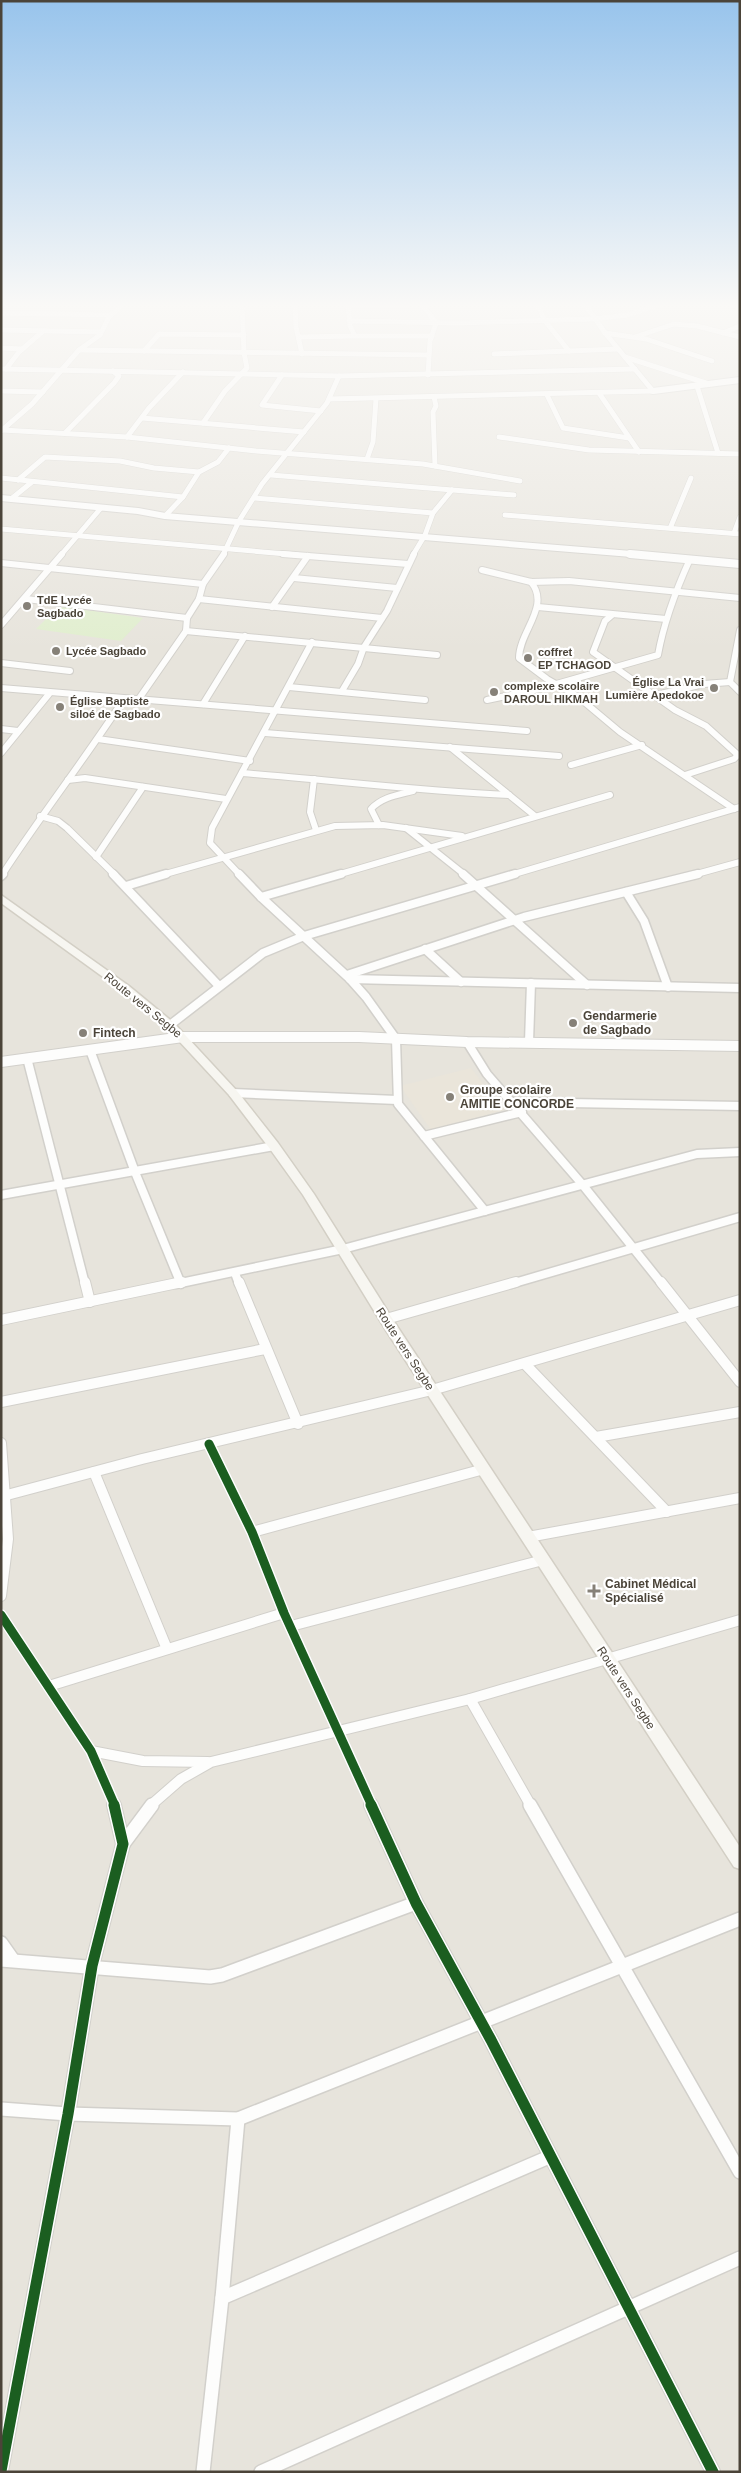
<svg xmlns="http://www.w3.org/2000/svg" width="741" height="2473" viewBox="0 0 741 2473" font-family="Helvetica,sans-serif">
	<rect width="100%" height="100%" fill="#f4f2ee"/>
	<rect fill="#e7e4dc" x="1" y="304" width="739" height="2168"/>
	<polygon fill="#eae5da" points="471,1068 504,1110 431,1130 400,1086"/>
	<polygon fill="#e1eecf" points="59,606 143,618 121,641 36,629"/>
	<g fill="none" stroke-linecap="round" stroke-linejoin="round">
		<g stroke="#d2d0cb" stroke-width="6">
			<g id="minor-far4">
				<polyline points="295,304 296,327 302,354"/>
				<polyline points="348,304 350,326 355,336 432,336"/>
				<polyline points="422,304 436,323 430,341 428,375"/>
				<polyline points="537,304 545,321 569,351"/>
				<polyline points="585,304 605,333 653,391"/>
				<polyline points="730,304 740,308"/>
				<polyline points="348,305 422,304"/>
				<polyline points="1,313 110,315"/>
				<polyline points="349,321 457,323 594,319 627,315 661,304"/>
				<polyline points="1,330 101,332"/>
				<polyline points="605,333 646,339 712,361"/>
				<polyline points="723,333 740,326"/>
				<polyline points="299,337 355,336"/>
				<polyline points="635,337 674,324 697,326 740,337"/>
				<polyline points="1,348 22,349"/>
				<polyline points="79,350 428,355"/>
				<polyline points="144,351 159,334 244,335"/>
				<polyline points="494,354 618,349"/>
				<polyline points="625,357 709,384"/>
				<polyline points="1,369 339,376 635,369"/>
				<polyline points="6,369 19,352 42,332"/>
				<polyline points="282,375 262,405 321,411"/>
				<polyline points="697,386 718,453"/>
				<polyline points="1,391 43,392"/>
				<polyline points="599,393 639,452"/>
				<polyline points="547,395 563,428 629,438"/>
				<polyline points="434,397 436,406 433,412 435,466"/>
				<polyline points="329,399 653,391"/>
				<polyline points="142,418 304,432"/>
				<polyline points="203,423 225,391 247,368 244,353 242,304"/>
				<polyline points="2,430 127,437 256,451 423,464 520,481"/>
				<polyline points="1,431 32,404 79,350 100,335 109,317 123,304"/>
				<polyline points="65,433 114,383 119,376 113,371"/>
				<polyline points="127,437 149,408 183,372"/>
				<polyline points="499,437 589,450 740,454"/>
				<polyline points="367,459 373,442 376,399"/>
				<polyline points="271,475 514,495"/>
				<polyline points="1,478 183,497"/>
				<polyline points="18,480 45,457 120,461 154,468 199,472"/>
				<polyline points="254,498 433,513"/>
				<polyline points="11,499 32,482"/>
				<polyline points="505,515 740,534"/>
				<polyline points="165,516 183,497 199,472 218,462 229,448"/>
				<polyline points="671,526 691,478"/>
				<polyline points="1,529 298,555"/>
				<polyline points="734,533 740,517"/>
				<polyline points="61,555 101,508"/>
				<polyline points="223,555 239,521 262,484 327,403 339,376"/>
				<polyline points="413,555 425,535 433,513 452,490"/>
			</g>
		</g>
		<g stroke="#d2d0cb" stroke-width="8">
			<g id="minor-far3">
				<polyline points="283,554 408,564"/>
				<polyline points="1,563 203,584"/>
				<polyline points="482,570 531,582 569,581 740,598"/>
				<polyline points="294,578 397,588"/>
				<path d="M531,582C551,606 519,632 519,658L547,679L577,696L620,732L734,809"/>
				<polyline points="26,599 187,618"/>
				<polyline points="199,599 382,618"/>
				<polyline points="272,607 308,556"/>
				<polyline points="538,607 666,619"/>
				<polyline points="612,615 605,621 593,652 675,710 706,726 738,755 734,759 685,775"/>
				<polyline points="1,625 62,554"/>
				<polyline points="740,630 730,682 740,692"/>
				<polyline points="186,631 437,655"/>
				<polyline points="1,663 70,671"/>
				<polyline points="289,687 425,700"/>
				<polyline points="1,688 527,731"/>
				<polyline points="342,691 358,664 364,647 387,611 414,554"/>
				<polyline points="656,695 704,684 730,682"/>
				<polyline points="138,700 186,631 187,618 199,599 203,584 224,554"/>
				<path d="M487,700L539,689L658,655C664,621 676,590 690,559"/>
				<polyline points="203,704 245,636"/>
				<polyline points="1,729 18,731"/>
				<polyline points="265,733 559,756"/>
				<polyline points="98,739 250,761"/>
				<polyline points="450,747 535,816"/>
				<polyline points="1,753 49,694"/>
				<polyline points="571,765 642,745"/>
				<path d="M242,773C331,780 420,791 509,795"/>
				<polyline points="314,779 310,812 316,830"/>
				<polyline points="68,780 85,778 226,799"/>
				<polyline points="40,816 58,821 67,828 115,875"/>
				<path d="M379,825L371,809C382,797 398,795 413,791"/>
				<polyline points="406,828 465,875"/>
				<polyline points="96,857 143,787"/>
				<path d="M2,875C41,815 85,759 124,699"/>
				<polyline points="162,875 335,826 383,825 462,836"/>
				<polyline points="240,875 210,843 212,828 312,642"/>
				<polyline points="337,875 610,795"/>
				<polyline points="511,875 740,807"/>
				<polyline points="693,875 740,862"/>
			</g>
		</g>
		<g stroke="#d2d0cb" stroke-width="11">
			<g id="minor-far2">
				<polyline points="113,874 219,986"/>
				<polyline points="239,874 261,897 350,979 366,997 396,1039 398,1104 485,1211"/>
				<polyline points="463,874 587,985"/>
				<polyline points="1,876 3,874"/>
				<polyline points="126,886 166,874"/>
				<polyline points="626,892 644,921 668,987"/>
				<polyline points="261,897 341,874"/>
				<polyline points="425,949 461,982"/>
				<polyline points="347,975 524,917 698,874"/>
				<polyline points="350,979 740,988"/>
				<polyline points="170,1025 263,953 304,936 515,874"/>
				<polyline points="467,1042 487,1074 582,1184 662,1284"/>
				<polyline points="529,1042 531,983"/>
				<polyline points="90,1050 135,1172 181,1284"/>
				<polyline points="27,1058 85,1284"/>
				<polyline points="233,1093 397,1100"/>
				<polyline points="513,1102 740,1106"/>
				<polyline points="424,1136 522,1112"/>
				<polyline points="1,1195 274,1146"/>
				<polyline points="235,1273 239,1284"/>
				<polyline points="176,1284 343,1249 697,1154 740,1152"/>
				<polyline points="511,1284 740,1217"/>
			</g>
		</g>
		<g stroke="#d2d0cb" stroke-width="12">
			<g id="minor-far1">
				<polyline points="85,1282 90,1302"/>
				<polyline points="239,1282 298,1424"/>
				<polyline points="661,1282 740,1382"/>
				<polyline points="386,1319 516,1282"/>
				<polyline points="1,1320 182,1282"/>
				<polyline points="525,1364 667,1512"/>
				<polyline points="1,1402 265,1349"/>
				<polyline points="596,1437 740,1412"/>
				<polyline points="1,1443 8,1539 1,1596"/>
				<polyline points="209,1444 252,1532 284,1613 372,1806"/>
				<polyline points="94,1472 167,1649"/>
				<polyline points="7,1495 142,1459 432,1390 740,1300"/>
				<polyline points="252,1532 484,1469"/>
				<polyline points="528,1537 740,1498"/>
				<polyline points="1,1615 91,1751 115,1806"/>
				<polyline points="291,1626 543,1560"/>
				<polyline points="49,1686 284,1613"/>
				<polyline points="470,1699 531,1806"/>
				<polyline points="91,1751 143,1761 208,1762"/>
				<polyline points="150,1806 181,1779 211,1762 470,1699 740,1620"/>
			</g>
		</g>
		<g stroke="#d2d0cb" stroke-width="16">
			<g id="minor">
				<polyline points="371,1805 416,1903 491,2040 713,2472"/>
				<polyline points="530,1805 740,2172"/>
				<polyline points="123,1844 152,1805"/>
				<polyline points="1,1943 13,1960"/>
				<polyline points="1,1960 210,1977 222,1975 416,1903"/>
				<polyline points="1,2109 68,2114 238,2119 740,1919"/>
				<polyline points="222,2298 549,2157"/>
				<polyline points="1,2471 68,2114 92,1966 123,1844 114,1805"/>
				<polyline points="203,2472 222,2298 238,2119"/>
				<polyline points="261,2472 740,2258"/>
			</g>
		</g>
		<g stroke="#d2d0cb" stroke-width="8">
			<g id="tertiary-far2">
				<polyline points="653,391 740,380"/>
				<polyline points="1,498 138,511 165,516 644,555"/>
			</g>
		</g>
		<g stroke="#d2d0cb" stroke-width="10">
			<polyline id="tertiary-far1" points="630,554 740,564"/>
		</g>
		<g stroke="#d2d0cb" stroke-width="12">
			<polyline id="tertiary" points="1,1062 183,1037 359,1037 467,1042 740,1046"/>
		</g>
		<g stroke="#d3cfc5" stroke-width="3">
			<polygon id="secondary" points="1,895 129,986 174,1023 237,1091 278,1143 314,1194 397,1326 740,1847 740,1869 734,1867 387,1332 303,1195 270,1149 229,1095 166,1027 121,990 1,903"/>
		</g>
		<use href="#minor-far4" stroke="#fdfdfc" stroke-width="5"/>
		<use href="#minor-far3" stroke="#fdfdfc" stroke-width="6"/>
		<use href="#minor-far2" stroke="#fdfdfc" stroke-width="8"/>
		<use href="#minor-far1" stroke="#fdfdfc" stroke-width="10"/>
		<use href="#minor" stroke="#fdfdfc" stroke-width="13"/>
		<use href="#tertiary-far2" stroke="#fdfdfc" stroke-width="6"/>
		<use href="#tertiary-far1" stroke="#fdfdfc" stroke-width="8"/>
		<use href="#tertiary" stroke="#fdfdfc" stroke-width="10"/>
		<use href="#secondary" fill="#f7f6f1" fill-rule="evenodd"/>
		<g stroke="#fff" stroke-width="12">
			<g id="cycleway-far1">
				<polyline points="209,1444 252,1532 284,1613 372,1806"/>
				<polyline points="1,1615 91,1751 115,1806"/>
			</g>
		</g>
		<g stroke="#fff" stroke-width="14">
			<g id="cycleway">
				<polyline points="371,1805 416,1903 491,2040 713,2472"/>
				<polyline points="1,2471 68,2114 92,1966 123,1844 114,1805"/>
			</g>
		</g>
		<use href="#cycleway-far1" stroke="#1b5e20" stroke-width="9"/>
		<use href="#cycleway" stroke="#1b5e20" stroke-width="11"/>
	</g>
	<linearGradient id="sky" x2="0" y2="1"><stop stop-color="#98c4ec"/><stop offset="0.47" stop-color="#faf9f7"/><stop offset="1" stop-color="#faf9f7" stop-opacity="0"/></linearGradient>
	<rect width="741" height="650" fill="url(#sky)"/>
	<g fill="#868178" stroke="#fff" stroke-width="2">
		<circle cx="27" cy="606" r="5"/>
		<circle cx="56" cy="651" r="5"/>
		<circle cx="528" cy="658" r="5"/>
		<circle cx="714" cy="688" r="5"/>
		<circle cx="494" cy="692" r="5"/>
		<circle cx="60" cy="707" r="5"/>
		<circle cx="573" cy="1023" r="5"/>
		<circle cx="83" cy="1033" r="5"/>
		<circle cx="450" cy="1097" r="5"/>
		<path d="M591.5 1583.5h5v5h5v5h-5v5h-5v-5h-5v-5h5z"/>
	</g>
	<g text-anchor="middle" stroke-width="4.5" stroke-linejoin="round" paint-order="stroke">
		<g font-size="11" font-weight="bold" fill="#4b4439" stroke="#fff" text-anchor="start">
			<text x="37" y="604">TdE Lycée<tspan x="37" dy="13">Sagbado</tspan></text>
			<text x="66" y="655">Lycée Sagbado</text>
			<text x="538" y="656">coffret<tspan x="538" dy="13">EP TCHAGOD</tspan></text>
			<text x="704" y="686" text-anchor="end">Église La Vrai<tspan x="704" dy="13">Lumière Apedokoe</tspan></text>
			<text x="504" y="690">complexe scolaire<tspan x="504" dy="13">DAROUL HIKMAH</tspan></text>
			<text x="70" y="705">Église Baptiste<tspan x="70" dy="13">siloé de Sagbado</tspan></text>
		</g>
		<g font-size="12" fill="#4b4439" stroke="#fff">
			<text transform="translate(143 1005) rotate(39)" y="4">Route vers Segbe</text>
			<text transform="translate(405 1349) rotate(57)" y="4">Route vers Segbe</text>
			<text transform="translate(626 1688) rotate(57)" y="4">Route vers Segbe</text>
		</g>
		<g font-size="12" font-weight="bold" fill="#4b4439" stroke="#fff" text-anchor="start">
			<text x="583" y="1020">Gendarmerie<tspan x="583" dy="14">de Sagbado</tspan></text>
			<text x="93" y="1037">Fintech</text>
			<text x="460" y="1094">Groupe scolaire<tspan x="460" dy="14">AMITIE CONCORDE</tspan></text>
			<text x="605" y="1588">Cabinet Médical<tspan x="605" dy="14">Spécialisé</tspan></text>
		</g>
	</g>
	<rect width="741" height="2473" fill="none" stroke="#4b4439" stroke-width="5"/>
</svg>
